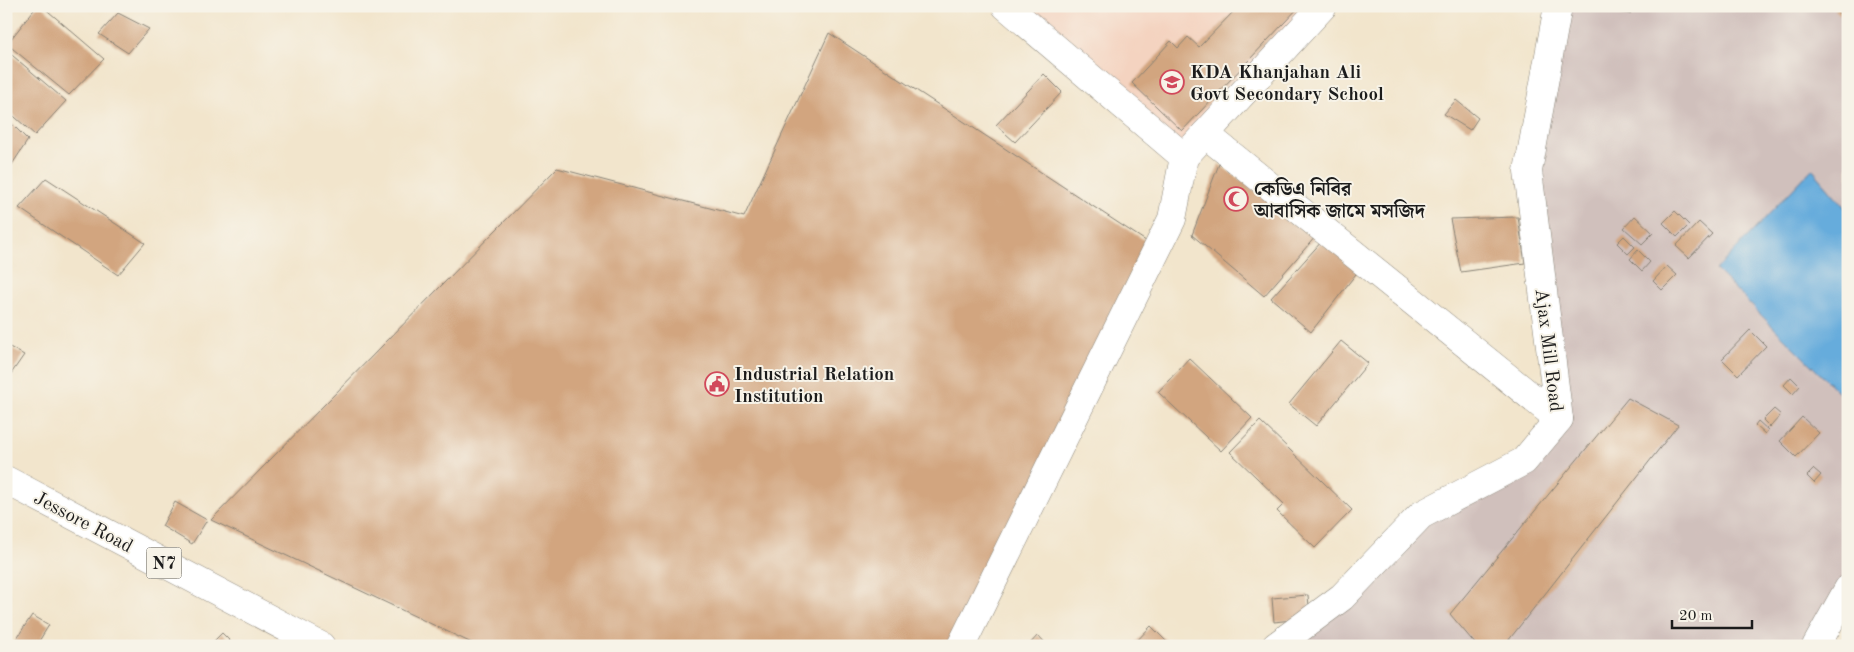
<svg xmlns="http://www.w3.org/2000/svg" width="1854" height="652" viewBox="0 0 1854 652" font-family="'Old Standard TT','Noto Serif Bengali',serif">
	<rect width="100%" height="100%" fill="#f7f3e8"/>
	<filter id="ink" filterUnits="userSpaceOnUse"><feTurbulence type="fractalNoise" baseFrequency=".02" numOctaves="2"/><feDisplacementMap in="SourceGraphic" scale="10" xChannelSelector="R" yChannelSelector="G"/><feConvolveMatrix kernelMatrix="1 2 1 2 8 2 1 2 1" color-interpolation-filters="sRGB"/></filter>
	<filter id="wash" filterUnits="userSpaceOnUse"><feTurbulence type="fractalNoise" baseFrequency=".0096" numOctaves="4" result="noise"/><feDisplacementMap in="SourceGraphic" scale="20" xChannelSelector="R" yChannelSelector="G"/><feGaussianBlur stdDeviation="1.12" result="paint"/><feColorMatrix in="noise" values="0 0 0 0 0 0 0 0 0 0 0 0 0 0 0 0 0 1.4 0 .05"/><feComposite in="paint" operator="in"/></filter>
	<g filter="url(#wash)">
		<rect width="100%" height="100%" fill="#f2e5cc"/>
		<polygon fill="#f4d3c0" points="1006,6 1313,6 1184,157"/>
		<polygon fill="#d0c0bc" points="1558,6 1848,6 1848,598 1821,646 1276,646 1421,515 1524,461 1559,419 1528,171"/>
		<polygon fill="#66acdc" stroke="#41647c" points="1812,169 1848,211 1848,395 1844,398 1716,270"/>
		<g id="blocks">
			<g fill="#d2a57f">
				<polygon points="37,6 42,6 104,59 69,95 7,44"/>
				<polygon points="1235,6 1300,6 1182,131 1132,83 1171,41 1178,48 1188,37 1199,47 1237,8"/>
				<polygon points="1610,6 1631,6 1630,14 1609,11"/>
				<polygon points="1839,6 1848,6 1848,18 1846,20 1835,10"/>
				<polygon points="118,13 149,29 128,53 99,34"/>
				<polygon points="829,33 1158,249 957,646 478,646 211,520 557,168 744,217"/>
				<polygon points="6,50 66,101 35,135 6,109"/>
				<polygon points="1044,74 1062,92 1015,142 996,125"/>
				<polygon points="1456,100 1478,118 1470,130 1444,114"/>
				<polygon points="6,118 28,140 9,169 6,167"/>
				<polygon points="1219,164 1316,236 1264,296 1192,235"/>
				<polygon points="46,178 145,243 118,275 19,208"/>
				<polygon points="1675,211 1689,225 1677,237 1663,223"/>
				<polygon points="1635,216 1653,233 1642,244 1624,228"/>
				<polygon points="1518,217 1525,263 1461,272 1450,219"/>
				<polygon points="1699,222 1712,234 1689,258 1676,246"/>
				<polygon points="1624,236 1635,247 1628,254 1617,243"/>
				<polygon points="1323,240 1359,270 1311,332 1271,298"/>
				<polygon points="1638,250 1650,262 1642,271 1630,259"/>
				<polygon points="1667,266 1677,275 1662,290 1653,281"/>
				<polygon points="1750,330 1766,346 1738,375 1722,359"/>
				<polygon points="1341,341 1368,363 1316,426 1289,404"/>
				<polygon points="6,345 24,355 6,381"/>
				<polygon points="1189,358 1252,418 1221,451 1158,392"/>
				<polygon points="1791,377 1800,386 1793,394 1784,385"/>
				<polygon points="1628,398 1678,425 1504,646 1477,646 1450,614"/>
				<polygon points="1774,409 1781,415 1770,427 1763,420"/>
				<polygon points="1802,417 1819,433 1796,457 1780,441"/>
				<polygon points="1260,421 1352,510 1315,548 1277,511 1284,504 1230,452"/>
				<polygon points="1758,421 1768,430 1765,434 1755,425"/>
				<polygon points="1814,469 1821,475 1814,483 1807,476"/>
				<polygon points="175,502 207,520 192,544 162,526"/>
				<polygon points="1308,595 1310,618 1274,622 1272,598"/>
				<polygon points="32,615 49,625 36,646 15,646 13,644"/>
				<polygon points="1151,626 1171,646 1132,646"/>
				<polygon points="222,633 232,643 229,646 209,646"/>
				<polygon points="1038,635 1048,646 1028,646"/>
			</g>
		</g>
	</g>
	<g filter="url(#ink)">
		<use href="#blocks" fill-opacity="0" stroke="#878074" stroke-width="1"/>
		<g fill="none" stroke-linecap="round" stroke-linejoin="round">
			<g stroke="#878074" stroke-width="29">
				<g id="minor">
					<polyline points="1006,6 1184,157"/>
					<polyline points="1205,134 1559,419"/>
					<polyline points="961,646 1172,219 1184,157 1323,6"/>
					<polyline points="1276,646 1342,597 1421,515 1524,461 1559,419 1528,171 1558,6"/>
					<polyline points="1816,646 1848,589"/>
				</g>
			</g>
			<g stroke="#878074" stroke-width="29">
				<polyline id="trunk" points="6,480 321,646"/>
			</g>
			<use href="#minor" stroke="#fff" stroke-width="28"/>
			<use href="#trunk" stroke="#fff" stroke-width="28"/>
		</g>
	</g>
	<defs>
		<g id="school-ring" transform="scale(1.25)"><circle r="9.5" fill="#f7f3e8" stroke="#d1495b" stroke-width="1.5"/><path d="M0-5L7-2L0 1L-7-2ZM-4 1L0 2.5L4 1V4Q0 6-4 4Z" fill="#d1495b"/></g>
		<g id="mosque-ring" transform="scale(1.25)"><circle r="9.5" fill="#f7f3e8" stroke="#d1495b" stroke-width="1.5"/><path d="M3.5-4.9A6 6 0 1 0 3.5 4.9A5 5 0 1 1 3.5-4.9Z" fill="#d1495b"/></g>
		<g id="civic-ring" transform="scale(1.25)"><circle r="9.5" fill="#f7f3e8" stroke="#d1495b" stroke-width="1.5"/><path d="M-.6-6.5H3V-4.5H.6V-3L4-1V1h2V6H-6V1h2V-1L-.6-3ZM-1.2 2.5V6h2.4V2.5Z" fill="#d1495b"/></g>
	</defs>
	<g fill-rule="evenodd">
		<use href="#school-ring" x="1172" y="82"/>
		<use href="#mosque-ring" x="1236" y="199"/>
		<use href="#civic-ring" x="717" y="384"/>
	</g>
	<g text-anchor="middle" stroke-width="4" stroke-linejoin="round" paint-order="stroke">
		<rect fill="#f7f3e8" stroke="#5e5c59" stroke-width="1" x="146.5" y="547.5" width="35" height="31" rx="4"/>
		<g font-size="18" font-weight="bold" fill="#1c1c1c">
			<text x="164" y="569">N7</text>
		</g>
		<g font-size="19" font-weight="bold" fill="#1c1c1c" stroke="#f7f3e8" text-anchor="start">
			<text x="1190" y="78">KDA Khanjahan Ali<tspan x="1190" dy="22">Govt Secondary School</tspan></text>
			<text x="1254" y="195">কেডিএ নিবির<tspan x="1254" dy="22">আবাসিক জামে মসজিদ</tspan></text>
			<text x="734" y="380">Industrial Relation<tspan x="734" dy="22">Institution</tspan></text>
		</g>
		<g font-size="19" fill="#1c1c1c" stroke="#f7f3e8">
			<text transform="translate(1550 350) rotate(83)" y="7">Ajax Mill Road</text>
			<text transform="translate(84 521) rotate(28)" y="7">Jessore Road</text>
		</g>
	</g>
	<rect width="1854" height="652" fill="none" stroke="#f7f3e8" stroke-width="25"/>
	<path d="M1672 620v8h80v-8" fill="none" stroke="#1c1c1c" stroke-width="2.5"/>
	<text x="1679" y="620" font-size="15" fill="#1c1c1c" stroke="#f7f3e8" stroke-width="4" paint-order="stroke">20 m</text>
</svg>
